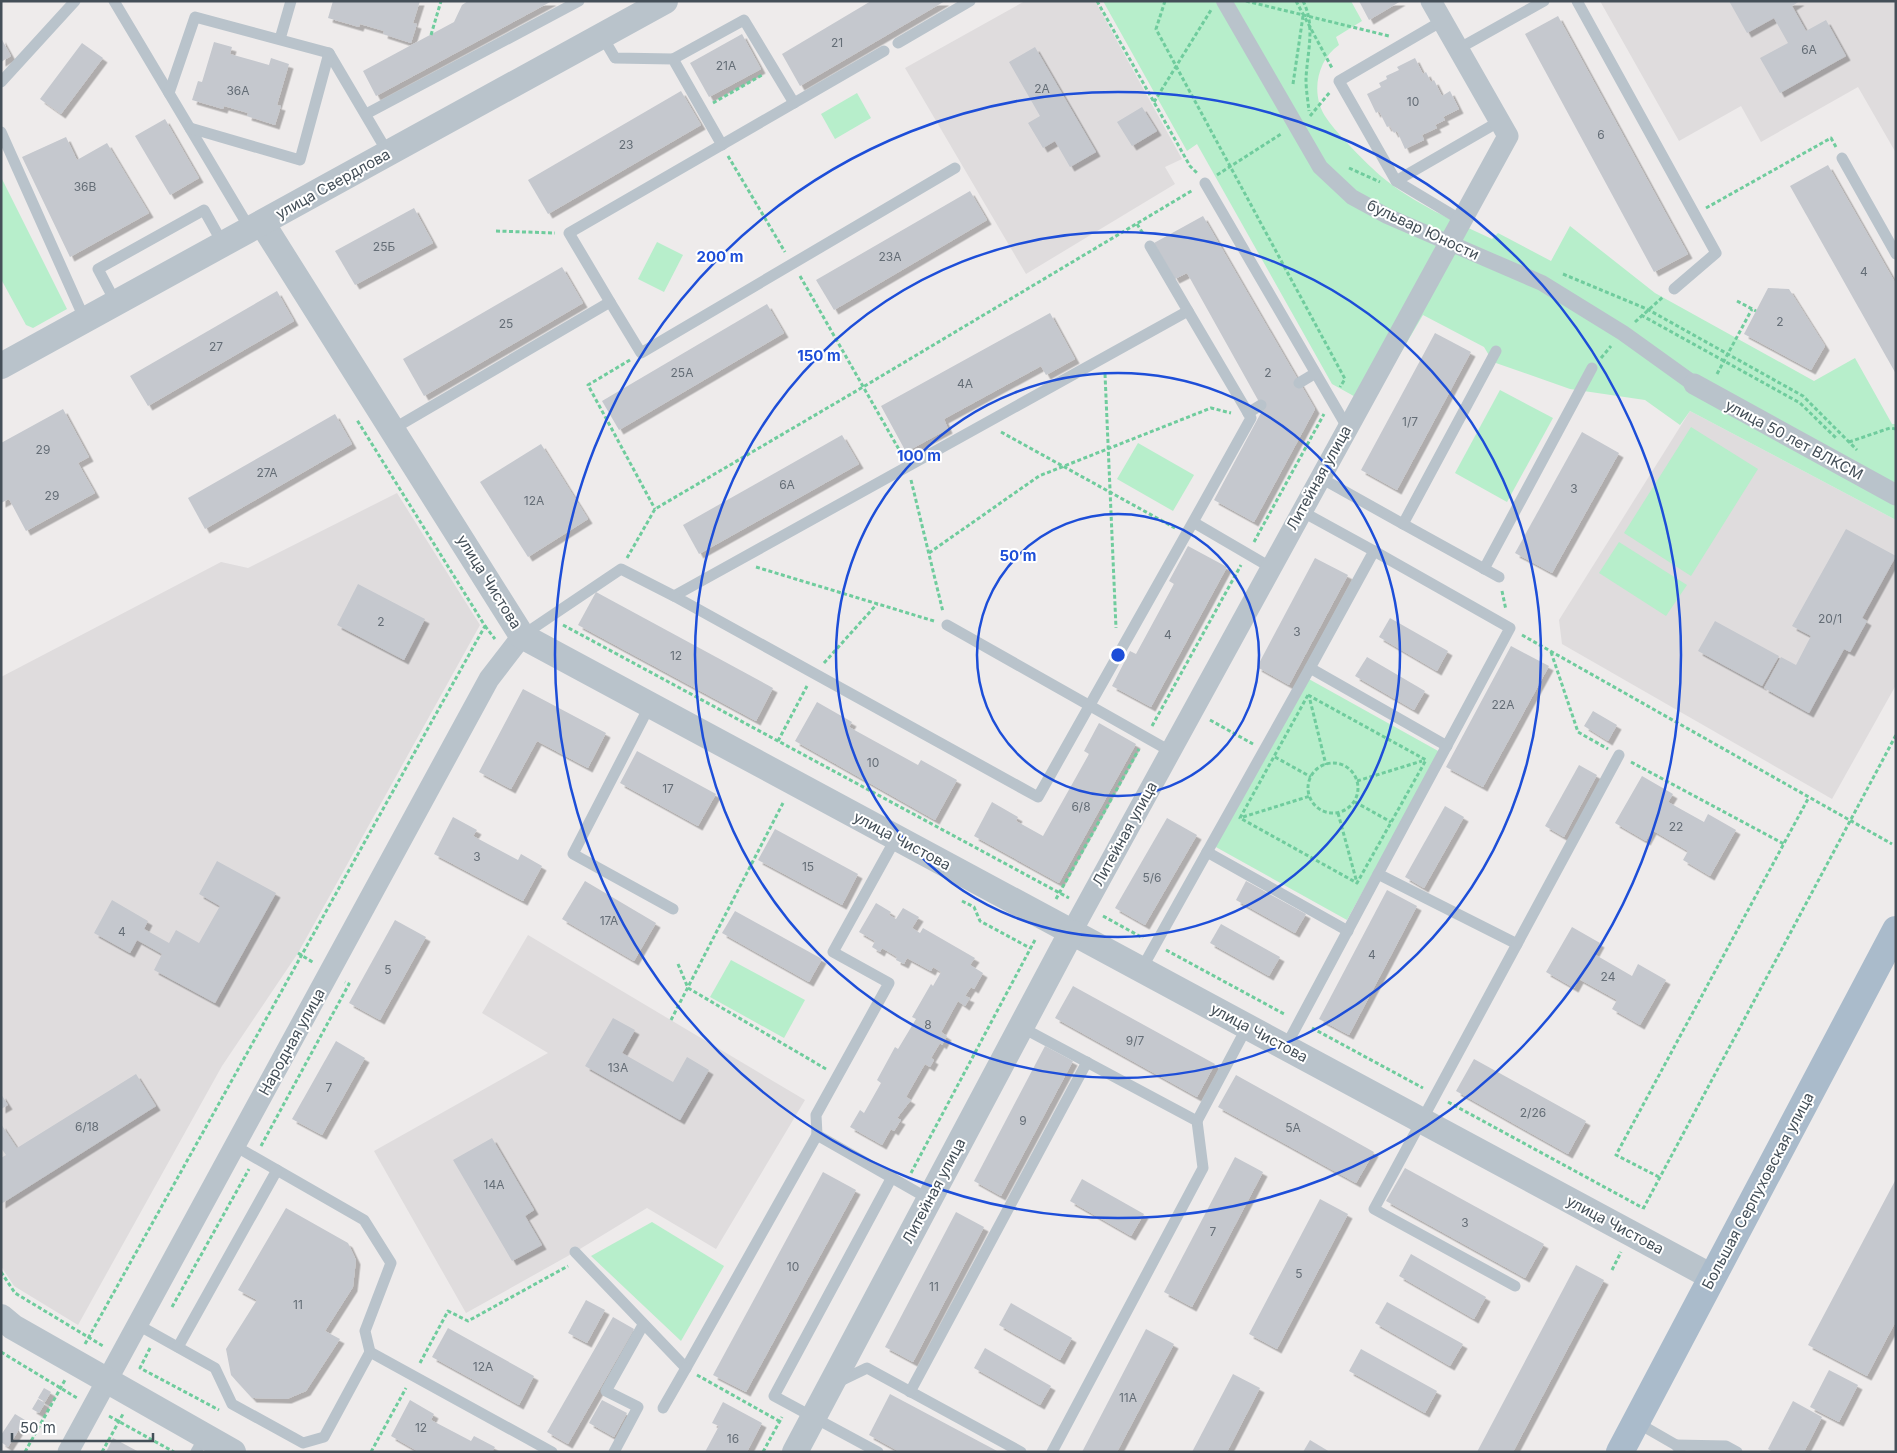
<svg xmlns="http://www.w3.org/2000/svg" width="1897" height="1453" viewBox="0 0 1897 1453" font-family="Inter,sans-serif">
	<defs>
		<filter id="shadow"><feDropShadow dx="4.5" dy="4.5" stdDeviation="0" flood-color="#0004"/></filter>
	</defs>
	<rect width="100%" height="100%" fill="#eeebeb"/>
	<g fill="#dfdcdd">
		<polygon points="1025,1 1095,1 1182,159 1165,167 1175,184 1026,274 905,68"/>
		<polygon points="1600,1 1896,1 1896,153 1858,87 1761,142 1741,106 1679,141"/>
		<polygon points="1690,411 1896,520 1896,685 1832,799 1562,644 1559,620"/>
		<polygon points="397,493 480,625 298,953 222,1066 78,1325 14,1286 1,1266 1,677 221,562 248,568"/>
		<polygon points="528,935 805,1100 716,1249 647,1208 575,1252 466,1313 374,1151 548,1053 482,1013"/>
	</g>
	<g fill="#b7eecb">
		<path d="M1103,1H1351L1362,21L1336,37L1339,45C1316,61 1310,96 1327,119C1337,134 1369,166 1382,177C1413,203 1456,222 1492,239L1498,233L1551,261L1570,226L1655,293L1814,381L1855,358L1892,424H1896V520L1690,411L1680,425L1645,400L1570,389L1493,362L1484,347L1423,315L1370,405L1332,384L1197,144L1187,151Z"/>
		<polygon points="857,93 871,118 835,139 821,114"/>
		<polygon points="1,177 67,309 33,328 26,325 1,279"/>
		<polygon points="657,242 683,255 664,292 638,279"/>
		<polygon points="1500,390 1553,418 1507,502 1455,473"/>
		<polygon points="1691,427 1758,469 1691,576 1624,533"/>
		<polygon points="1138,443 1194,475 1173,511 1117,479"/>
		<polygon points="1619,542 1687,585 1666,616 1599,573"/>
		<polygon points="1307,678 1440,752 1347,920 1214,846"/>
		<polygon points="731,960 805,1000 784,1038 710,997"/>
		<polygon points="652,1222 724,1266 681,1341 591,1256"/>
	</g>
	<g fill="#c5c8ce" filter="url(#shadow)">
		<polygon points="333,1 420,1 413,23 417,24 411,43 383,34 384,31 360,24 359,27 328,18"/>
		<polygon points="468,1 552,1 376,96 363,71 454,22 462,5"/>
		<polygon points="871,1 945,1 800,86 782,54"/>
		<polygon points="1359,1 1401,1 1369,20"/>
		<polygon points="1729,1 1800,1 1792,6 1806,31 1826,20 1846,56 1780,93 1760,58 1788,43 1774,18 1747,33"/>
		<polygon points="1558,16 1688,254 1654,272 1525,34"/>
		<polygon points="742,34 761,69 709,97 690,63"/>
		<polygon points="1,38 11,56 1,62"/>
		<polygon points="214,42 232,47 230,54 269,65 271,58 289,64 277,105 281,106 275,125 247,116 248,113 224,106 223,109 192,100 198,81 202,82"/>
		<polygon points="82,43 103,58 61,114 40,99"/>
		<polygon points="1035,47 1096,152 1070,167 1055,141 1043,148 1028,123 1040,116 1009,62"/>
		<polygon points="1415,58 1423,74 1426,72 1431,82 1434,80 1442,96 1450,91 1459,109 1443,117 1445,120 1435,125 1437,128 1422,135 1424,140 1405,149 1397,131 1394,133 1390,126 1387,127 1379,111 1376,113 1367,94 1381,87 1379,83 1387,79 1386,76 1399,70 1397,67"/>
		<polygon points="681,91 701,125 548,214 528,180"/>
		<polygon points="1142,107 1157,131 1132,146 1117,122"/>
		<polygon points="165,119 199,178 170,195 135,136"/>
		<polygon points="66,137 77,160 107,143 149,213 70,257 22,157"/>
		<polygon points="1828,165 1896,284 1896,374 1790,186"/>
		<polygon points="970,191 987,220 834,310 816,280"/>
		<polygon points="414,208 433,243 355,285 335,251"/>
		<polygon points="1203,216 1315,409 1254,522 1214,500 1263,409 1187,273 1175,279 1154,243"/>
		<polygon points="562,267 583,303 424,396 403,359"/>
		<polygon points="1768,288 1789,289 1825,346 1811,370 1744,334"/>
		<polygon points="277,291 294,321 148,406 130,376"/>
		<polygon points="767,304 784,333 619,430 602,401"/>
		<polygon points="1050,313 1075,359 1046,375 1041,366 944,419 948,429 906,452 881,406"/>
		<polygon points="1435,333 1471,352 1397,490 1361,470"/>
		<polygon points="63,409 89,457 78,463 95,493 26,531 9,499 1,503 1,443"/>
		<polygon points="335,414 352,444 205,529 188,498"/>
		<polygon points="1582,432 1619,453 1552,573 1515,553"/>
		<polygon points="842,435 859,464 699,554 683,525"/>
		<polygon points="541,444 588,519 528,557 480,482"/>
		<polygon points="1846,529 1896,556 1862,618 1867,621 1850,652 1844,649 1809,713 1764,688 1781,657 1796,665 1811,636 1792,626"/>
		<polygon points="1188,546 1227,567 1151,707 1112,686 1130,651 1136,654 1174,584 1169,581"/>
		<polygon points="1315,558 1348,575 1289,685 1257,667"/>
		<polygon points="358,584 425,619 404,660 337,625"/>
		<polygon points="596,592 773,688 756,721 578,625"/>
		<polygon points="1390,618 1448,651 1437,671 1379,637"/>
		<polygon points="1715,621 1779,656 1762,686 1698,651"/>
		<polygon points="1511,646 1549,666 1483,787 1446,767"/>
		<polygon points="1367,657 1425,691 1414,710 1355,676"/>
		<polygon points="523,689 606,733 588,768 537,741 511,789 479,772"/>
		<polygon points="817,702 852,722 849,727 918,765 921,760 957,780 935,820 795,741"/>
		<polygon points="1593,711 1617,725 1608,741 1584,726"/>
		<polygon points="1099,723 1136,744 1059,883 974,836 992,802 1018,817 1016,821 1043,836 1089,754 1084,751"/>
		<polygon points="637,751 716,794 698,826 620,783"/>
		<polygon points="1579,765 1597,775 1564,837 1545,826"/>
		<polygon points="1642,776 1673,794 1668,802 1704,822 1708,814 1736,830 1710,876 1683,860 1688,851 1652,830 1646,841 1615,823"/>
		<polygon points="1445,806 1464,817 1424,888 1405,877"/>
		<polygon points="453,817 477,830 473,836 518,860 521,854 542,866 523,901 434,854"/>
		<polygon points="1167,818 1197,835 1145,925 1115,908"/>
		<polygon points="775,829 858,874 842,905 758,860"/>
		<polygon points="217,861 276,893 215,1003 154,970 162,954 137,940 130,953 94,933 112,900 148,921 144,929 169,943 176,930 199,943 220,906 199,894"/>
		<polygon points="585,881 656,923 634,961 562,919"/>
		<polygon points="1246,881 1306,914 1295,933 1236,900"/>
		<polygon points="1387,890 1417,906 1349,1035 1319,1019"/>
		<polygon points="876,903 891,912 889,915 896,919 903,908 919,917 912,928 920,933 923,928 975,958 970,965 983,973 974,989 971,987 965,996 970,998 965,1006 958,1001 941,1032 947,1036 942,1045 940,1043 931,1058 934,1060 930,1067 925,1064 906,1097 911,1100 897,1118 901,1120 894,1131 891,1129 882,1145 850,1127 860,1110 864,1113 881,1083 877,1080 895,1047 898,1049 916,1019 912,1017 931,984 933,986 941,972 933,967 931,971 907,958 904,964 896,960 897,957 882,948 880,952 872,947 875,941 859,932"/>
		<polygon points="735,911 822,959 809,982 722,933"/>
		<polygon points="395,920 426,937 380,1020 349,1003"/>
		<polygon points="1221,924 1280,957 1269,976 1210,943"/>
		<polygon points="1572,927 1600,943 1594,954 1632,976 1638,964 1666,980 1640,1025 1612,1009 1617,1000 1579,979 1574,988 1546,972"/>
		<polygon points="1073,986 1215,1064 1197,1097 1055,1018"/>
		<polygon points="613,1018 635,1030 622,1053 673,1082 687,1057 709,1070 680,1120 585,1066"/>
		<polygon points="336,1041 365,1058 322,1135 292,1119"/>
		<polygon points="1045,1046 1073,1061 1001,1196 974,1181"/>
		<polygon points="1474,1059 1586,1121 1568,1154 1456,1091"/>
		<polygon points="136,1074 156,1106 1,1204 1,1158 6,1155 1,1148 1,1124 17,1148"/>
		<polygon points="1236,1075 1374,1152 1356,1183 1218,1107"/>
		<polygon points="1,1094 8,1105 1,1109"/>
		<polygon points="492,1138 534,1210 525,1216 542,1245 512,1261 453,1160"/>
		<polygon points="1235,1157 1263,1172 1192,1307 1164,1292"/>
		<polygon points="1405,1168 1544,1244 1525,1278 1386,1201"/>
		<polygon points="823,1172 856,1190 746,1392 713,1375"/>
		<polygon points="1082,1179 1144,1214 1131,1236 1070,1201"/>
		<polygon points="1896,1179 1896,1321 1867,1376 1808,1345"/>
		<polygon points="1320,1199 1348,1214 1277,1349 1249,1334"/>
		<polygon points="286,1208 348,1243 356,1260 353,1287 325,1331 340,1339 306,1391 287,1399 252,1398 231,1375 226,1349 257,1300 238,1290"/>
		<polygon points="956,1212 984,1227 913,1362 885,1347"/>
		<polygon points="1411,1254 1486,1297 1474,1319 1399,1276"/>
		<polygon points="1576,1265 1604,1280 1513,1452 1477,1452"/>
		<polygon points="586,1300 605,1310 587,1343 568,1333"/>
		<polygon points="1387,1302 1463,1344 1450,1366 1375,1323"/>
		<polygon points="1011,1303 1072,1338 1060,1360 999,1325"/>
		<polygon points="613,1317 634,1329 568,1444 547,1432"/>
		<polygon points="448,1328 534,1376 519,1405 432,1357"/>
		<polygon points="1146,1329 1174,1344 1117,1452 1082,1452"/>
		<polygon points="985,1348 1051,1386 1040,1405 974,1368"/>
		<polygon points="1361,1349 1437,1391 1425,1413 1349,1371"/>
		<polygon points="1829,1370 1858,1385 1839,1422 1810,1407"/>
		<polygon points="1233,1374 1260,1388 1227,1452 1192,1452"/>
		<polygon points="44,1388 51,1392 45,1402 38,1398"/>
		<polygon points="890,1394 999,1452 900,1452 869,1435"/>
		<polygon points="38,1399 45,1403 39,1413 32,1409"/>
		<polygon points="410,1400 434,1414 431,1420 471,1441 474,1436 495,1447 492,1452 419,1452 391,1436"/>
		<polygon points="602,1400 627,1413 614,1437 589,1423"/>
		<polygon points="1793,1401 1822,1417 1804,1452 1773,1452 1768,1449"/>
		<polygon points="723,1402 762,1423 747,1452 705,1452 719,1426 712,1423"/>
		<polygon points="15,1414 25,1420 8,1447 1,1442 1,1435"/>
		<polygon points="113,1438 139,1452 106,1452"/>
		<polygon points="1310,1440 1330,1452 1303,1452"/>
	</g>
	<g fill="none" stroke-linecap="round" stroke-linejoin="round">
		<g stroke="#6fcc9d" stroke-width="3" stroke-dasharray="4 2.5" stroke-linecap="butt">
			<polyline points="1097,1 1190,166 1197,173"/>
			<polyline points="1165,1 1156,29 1345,379 1340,387"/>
			<polyline points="1246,1 1389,36"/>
			<polyline points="1296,1 1332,68"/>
			<path d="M1303,1C1316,26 1307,53 1306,79C1306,90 1308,101 1309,111"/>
			<polyline points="431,35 441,1"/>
			<polyline points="1293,84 1303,16"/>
			<polyline points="1154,102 1211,10"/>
			<polyline points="713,103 762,75"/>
			<polyline points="1310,116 1330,92"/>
			<polyline points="728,156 785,252"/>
			<polyline points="1349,168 1380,182"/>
			<polyline points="1217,175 1281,134"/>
			<polyline points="1706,208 1831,138 1836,147"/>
			<polyline points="1137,224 1144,235"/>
			<polyline points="496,231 555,233"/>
			<polyline points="1563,274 1647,309 1803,396 1857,450"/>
			<polyline points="800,276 901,453"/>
			<polyline points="1737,301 1756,311"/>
			<polyline points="1641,315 1800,403 1836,438"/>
			<polyline points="1635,322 1664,296"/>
			<polyline points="1601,358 1611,346"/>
			<polyline points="630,360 588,385 655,509"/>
			<polyline points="1105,374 1116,628"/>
			<polyline points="1717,374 1752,309"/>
			<polyline points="1001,432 1175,528"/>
			<polyline points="1849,442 1890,428 1896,429"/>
			<polyline points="911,480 943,612"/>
			<polyline points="1254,542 1324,414"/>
			<polyline points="929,553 1039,476 1211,408 1231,413"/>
			<polyline points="627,558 655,509 863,387 1193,190"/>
			<polyline points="756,567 934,621"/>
			<polyline points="1502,591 1506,610"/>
			<polyline points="563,625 1069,898"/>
			<polyline points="485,626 495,639"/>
			<polyline points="1522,635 1892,844"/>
			<polyline points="1551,652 1578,732 1608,749"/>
			<polyline points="824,663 877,604"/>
			<polygon points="1308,695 1426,760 1357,883 1240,818"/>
			<polyline points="1310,700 1326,765"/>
			<polyline points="1210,720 1253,744"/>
			<polyline points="1152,726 1241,565"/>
			<polyline points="778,741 807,686"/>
			<polyline points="1275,757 1311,777"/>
			<polyline points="1631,762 1784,844"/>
			<circle cx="1333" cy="788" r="25"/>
			<polyline points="1357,781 1422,761"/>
			<polyline points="1355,802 1391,822"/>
			<polyline points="1338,813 1357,883"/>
			<polyline points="1243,817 1310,796"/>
			<polyline points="1056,899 1139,749"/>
			<polyline points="962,901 974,907 980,921 1030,948"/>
			<polyline points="1103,916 1143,938"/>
			<polyline points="1166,950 1286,1015"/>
			<polyline points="298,953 314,963"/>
			<polyline points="678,964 688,988 826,1069"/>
			<polyline points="671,1020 783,803"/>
			<polyline points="1312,1028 1423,1088"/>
			<polyline points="1448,1102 1643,1208"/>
			<polyline points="261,1146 349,984 345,982"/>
			<polyline points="911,1173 1036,938"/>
			<polyline points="1659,1177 1616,1155 1809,797"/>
			<polyline points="1643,1209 1896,735"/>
			<polyline points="1612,1270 1621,1252"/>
			<polyline points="1,1272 15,1293 103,1346"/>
			<polyline points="172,1307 249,1169"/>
			<polyline points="85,1344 485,626 357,420"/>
			<polyline points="150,1348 140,1368 219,1410"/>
			<polyline points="1,1352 77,1398"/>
			<polyline points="420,1363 448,1311 468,1321 568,1266"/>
			<polyline points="697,1375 779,1421"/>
			<polyline points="109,1416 174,1452"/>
			<polyline points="25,1452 65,1380"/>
			<polyline points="102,1452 123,1414"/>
			<polyline points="371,1452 406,1388"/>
			<polyline points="763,1452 782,1417"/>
		</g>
		<g stroke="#b9c3cb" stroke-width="11">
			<polyline points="114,1 250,229"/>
			<polyline points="1577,1 1716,253 1674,289"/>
			<polyline points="1442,21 1339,81 1396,181 1500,121"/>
			<polyline points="602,36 615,58 673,59 722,145"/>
			<polyline points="280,39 291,1"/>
			<polyline points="898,43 970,1"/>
			<polyline points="1458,49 1544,1"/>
			<polyline points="673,59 744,20 794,103"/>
			<polyline points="1,82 75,1"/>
			<polyline points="169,93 195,17 329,53 388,153"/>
			<polyline points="366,114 579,1"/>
			<polyline points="190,128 300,160 329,53"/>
			<polyline points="1,132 85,320"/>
			<polyline points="1842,158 1896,254"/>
			<polyline points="1396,181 1461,220"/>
			<polyline points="1205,183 1347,427"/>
			<polyline points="1150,246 1188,311"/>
			<polyline points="610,302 569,233 884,51"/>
			<polyline points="116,303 98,269 204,210 223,244"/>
			<polyline points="1299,383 1314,374"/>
			<polyline points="1248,413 1261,405"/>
			<polyline points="393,429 610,302 641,353 955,168"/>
			<polyline points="1319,477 1403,524 1496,351"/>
			<polyline points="1301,511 1374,551 1310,668 1447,746"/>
			<polyline points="1193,522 1038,797 674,596 1188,311 1251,418 1193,522 1270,567"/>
			<polyline points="1403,524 1499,577"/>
			<polyline points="1374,551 1510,628 1378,874 1517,944"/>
			<polyline points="1484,569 1592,368"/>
			<polyline points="947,625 1170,751"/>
			<polyline points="523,635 621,569 674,596"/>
			<polyline points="650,705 573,854 673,909"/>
			<polyline points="1207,852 1348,931"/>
			<polyline points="1141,970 1310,668"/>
			<polyline points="1021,1027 1197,1121 1203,1168 1052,1452"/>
			<polyline points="1285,1048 1378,874"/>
			<polyline points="1197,1121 1247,1027"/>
			<polyline points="817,1135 816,1115 889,983 833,952 896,838"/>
			<polyline points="235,1146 364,1220 391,1263 365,1331 370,1352"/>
			<polyline points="575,1252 686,1368 817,1135 929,1199"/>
			<polyline points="1515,1286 1374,1209 1619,755"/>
			<polyline points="138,1325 215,1368 232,1404 303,1443 324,1437 370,1352 552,1452"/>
			<polyline points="178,1347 277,1170"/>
			<polyline points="838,1382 867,1368 1021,1452"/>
			<polyline points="910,1392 1087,1062"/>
			<polyline points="663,1408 686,1368"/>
			<polyline points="1636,1422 1676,1445 1680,1450"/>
			<polyline points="1676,1445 1726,1446 1737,1452"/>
			<polyline points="196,1452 205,1436"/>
			<polyline points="614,1452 638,1407 606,1391 643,1325"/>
			<polyline points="878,1452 774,1396 892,1177"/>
		</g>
		<polyline stroke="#b9c3cb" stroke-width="16" points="1224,1 1320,167 1352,197 1387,216 1542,283 1623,333 1694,384"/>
		<g stroke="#b9c3cb" stroke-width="21">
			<polyline points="1694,384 1896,495"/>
			<polyline points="1071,933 1508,136 1431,1"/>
			<polyline points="68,1452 489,679 522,636"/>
		</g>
		<g stroke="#b9c3cb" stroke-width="26">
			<polyline points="262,223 522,636 1712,1277"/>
			<polyline points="1,366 665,1"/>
			<polyline points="1,1317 13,1327 233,1452"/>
			<polyline points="795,1452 1071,933"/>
		</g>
		<polyline stroke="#aabbcb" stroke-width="28" points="1620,1452 1896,930"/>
	</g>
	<g fill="none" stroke="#1d4ed8" stroke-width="2.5">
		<circle cx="1118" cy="655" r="141"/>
		<circle cx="1118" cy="655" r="282"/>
		<circle cx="1118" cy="655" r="423"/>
		<circle cx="1118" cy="655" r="563"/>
	</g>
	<g text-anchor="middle" stroke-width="4" stroke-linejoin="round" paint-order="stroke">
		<g font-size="12" fill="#646d76">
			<text x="837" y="47">21</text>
			<text x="1809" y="54">6А</text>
			<text x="726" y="70">21А</text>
			<text x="1042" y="93">2А</text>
			<text x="238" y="95">36А</text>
			<text x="1413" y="106">10</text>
			<text x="1601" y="139">6</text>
			<text x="626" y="149">23</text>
			<text x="85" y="191">36В</text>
			<text x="384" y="251">25Б</text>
			<text x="890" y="261">23А</text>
			<text x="1864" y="276">4</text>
			<text x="1780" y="326">2</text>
			<text x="506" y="328">25</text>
			<text x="216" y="351">27</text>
			<text x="682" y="377">25А</text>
			<text x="1268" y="377">2</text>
			<text x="965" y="388">4А</text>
			<text x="1410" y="426">1/7</text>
			<text x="43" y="454">29</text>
			<text x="267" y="477">27А</text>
			<text x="787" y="489">6А</text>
			<text x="1574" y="493">3</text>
			<text x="52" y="500">29</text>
			<text x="534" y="505">12А</text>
			<text x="1830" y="623">20/1</text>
			<text x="381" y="626">2</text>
			<text x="1297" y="636">3</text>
			<text x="1168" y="639">4</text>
			<text x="676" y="660">12</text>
			<text x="1503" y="709">22А</text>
			<text x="873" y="767">10</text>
			<text x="668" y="793">17</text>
			<text x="1081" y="811">6/8</text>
			<text x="1676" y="831">22</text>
			<text x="477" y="861">3</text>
			<text x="808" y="871">15</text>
			<text x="1152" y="882">5/6</text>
			<text x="609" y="925">17А</text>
			<text x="122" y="936">4</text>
			<text x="1372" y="959">4</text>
			<text x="388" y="974">5</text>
			<text x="1608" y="981">24</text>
			<text x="928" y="1029">8</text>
			<text x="1135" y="1045">9/7</text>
			<text x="618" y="1072">13А</text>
			<text x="329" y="1092">7</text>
			<text x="1533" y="1117">2/26</text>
			<text x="1023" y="1125">9</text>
			<text x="87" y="1131">6/18</text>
			<text x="1293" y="1132">5А</text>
			<text x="494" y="1189">14А</text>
			<text x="1465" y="1227">3</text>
			<text x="1213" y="1236">7</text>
			<text x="793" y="1271">10</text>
			<text x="1299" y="1278">5</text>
			<text x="934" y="1291">11</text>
			<text x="298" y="1309">11</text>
			<text x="483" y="1371">12А</text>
			<text x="1128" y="1402">11А</text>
			<text x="421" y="1432">12</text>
			<text x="733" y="1443">16</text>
		</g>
		<g font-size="15" fill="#444f58" stroke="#fff">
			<text transform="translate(333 184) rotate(-29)" y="5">улица Свердлова</text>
			<text transform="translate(1423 230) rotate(25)" y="5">бульвар Юности</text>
			<text transform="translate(1794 440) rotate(28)" y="5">улица 50 лет ВЛКСМ</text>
			<text transform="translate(1319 478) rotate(-61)" y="5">Литейная улица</text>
			<text transform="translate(489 582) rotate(58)" y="5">улица Чистова</text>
			<text transform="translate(1125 834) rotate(-61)" y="5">Литейная улица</text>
			<text transform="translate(902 841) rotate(28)" y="5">улица Чистова</text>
			<text transform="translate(1259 1033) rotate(28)" y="5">улица Чистова</text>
			<text transform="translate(292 1042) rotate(-61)" y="5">Народная улица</text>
			<text transform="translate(934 1191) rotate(-62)" y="5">Литейная улица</text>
			<text transform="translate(1758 1191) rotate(-62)" y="5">Большая Серпуховская улица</text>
			<text transform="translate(1615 1225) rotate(28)" y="5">улица Чистова</text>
		</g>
	</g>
	<circle cx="1118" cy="655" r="8" fill="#1d4ed8" stroke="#fff" stroke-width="2.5"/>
	<g font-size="15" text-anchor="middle" font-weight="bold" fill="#1d4ed8" stroke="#fff" stroke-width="4" stroke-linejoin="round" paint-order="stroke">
		<text x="720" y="262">200 m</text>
		<text x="819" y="361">150 m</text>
		<text x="919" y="461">100 m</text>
		<text x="1018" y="561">50 m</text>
	</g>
	<rect width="1897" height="1453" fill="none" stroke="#444f58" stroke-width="5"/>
	<path d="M12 1433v8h141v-8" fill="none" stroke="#444f58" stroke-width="2.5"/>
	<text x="20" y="1433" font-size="15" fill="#444f58" stroke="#ffffff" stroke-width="4" paint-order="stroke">50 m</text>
</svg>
